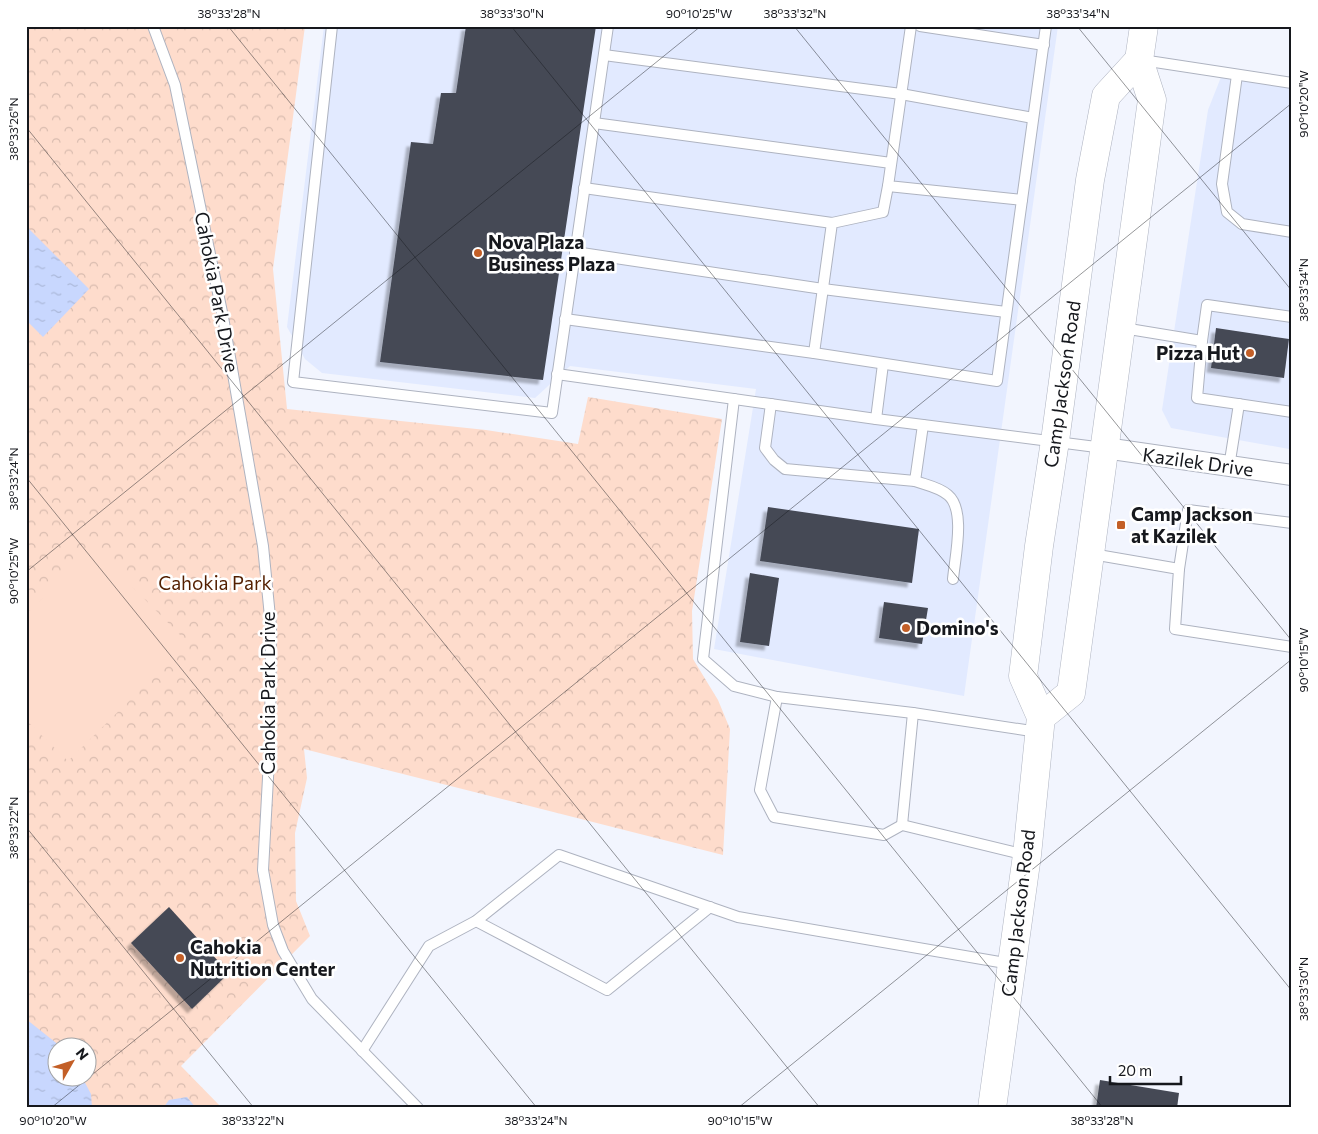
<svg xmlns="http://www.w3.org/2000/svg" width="1318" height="1134" viewBox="0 0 1318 1134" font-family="Commissioner,sans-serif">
	<defs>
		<pattern id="park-crowns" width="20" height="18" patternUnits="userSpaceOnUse" patternTransform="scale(1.25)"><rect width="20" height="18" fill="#fedccc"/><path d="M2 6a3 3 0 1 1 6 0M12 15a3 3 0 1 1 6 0" fill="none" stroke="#d9bcaf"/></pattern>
		<pattern id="water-ripples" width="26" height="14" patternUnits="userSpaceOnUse" patternTransform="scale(1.25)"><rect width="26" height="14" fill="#c8d7fe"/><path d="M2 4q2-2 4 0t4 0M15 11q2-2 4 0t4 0" fill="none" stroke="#abb8d9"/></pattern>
		<filter id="shadow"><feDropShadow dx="-4.5" dy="4.5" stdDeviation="1" flood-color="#0004"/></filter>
	</defs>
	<rect width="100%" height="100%" fill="#f2f5fe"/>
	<g fill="#e2eaff">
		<polygon points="324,26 1058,26 964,696 714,649 756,389 570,366 535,398 322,373 305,359 287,327"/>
		<polygon points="1223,72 1292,84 1292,448 1289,449 1171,428 1162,410 1208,110"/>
	</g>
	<path fill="url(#park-crowns)" fill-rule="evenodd" d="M26,26H305L273,269L287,409L486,430L578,444L588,397L722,419L692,611L693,659L718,700L730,729L723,855L304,749L307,778L295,833L296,901L310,936L181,1066L222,1108H26ZM58,1046H88V1076H58Z"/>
	<polygon fill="#fedccc" points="94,548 188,643 68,761 26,720 26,614"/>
	<g fill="url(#water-ripples)">
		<polygon points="26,226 89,289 43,337 26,320"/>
		<polygon points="26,1019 60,1046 58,1046 58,1076 82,1077 91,1094 92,1108 26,1108"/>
		<polygon points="187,1097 196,1108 163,1108 169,1100"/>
	</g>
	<g fill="#454955" filter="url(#shadow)">
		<polygon points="466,26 596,26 543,380 380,362 411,142 433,144 441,93 456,93"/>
		<polygon points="1216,328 1289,339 1284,378 1211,368"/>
		<polygon points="768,507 919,529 912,583 760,561"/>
		<polygon points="750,573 779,578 769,646 740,642"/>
		<polygon points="884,602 928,608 922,644 879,638"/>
		<polygon points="169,907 229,973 192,1009 131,943"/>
		<polygon points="1100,1080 1179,1093 1177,1108 1096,1108"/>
	</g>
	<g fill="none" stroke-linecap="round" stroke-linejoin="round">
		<g stroke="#aeb3c0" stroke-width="12">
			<g id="service">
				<polyline points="153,26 175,85 223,317 263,546 271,627 270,741 263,870 273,925 283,951 312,999 418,1108"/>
				<polyline points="332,26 293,382 552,413 608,26"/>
				<polyline points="911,26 888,186 1022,200"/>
				<polyline points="920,26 1044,45"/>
				<polyline points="604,55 901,94 1033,118"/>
				<polyline points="1142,60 1292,83"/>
				<polyline points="1237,75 1222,184 1227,212 1242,224 1292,232"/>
				<polyline points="594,123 891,163"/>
				<polyline points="584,188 832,223"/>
				<polyline points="575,252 823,289 1006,312"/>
				<polyline points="1292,317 1207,305 1202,341 1197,398 1292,412"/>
				<polyline points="565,319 814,353 997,381 1046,26"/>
				<polyline points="1123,328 1202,341"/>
				<polyline points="814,353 832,223 883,212 888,186"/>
				<polyline points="557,374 876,419 1104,448"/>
				<polyline points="734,399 703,659 734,686 777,697 913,713 1038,732"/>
				<polyline points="771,404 765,448 774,460 785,469 915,481 923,425"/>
				<polyline points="876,419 883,364"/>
				<polyline points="1229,467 1239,404"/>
				<path d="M915,481C926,485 939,487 948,495C966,510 955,557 953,579"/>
				<polyline points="1092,554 1179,569 1175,629 1292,647"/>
				<polyline points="1179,569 1188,510 1292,523"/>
				<polyline points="777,697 760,790 774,817 884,835 902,825 1026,855"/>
				<polyline points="902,825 913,713"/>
				<polyline points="476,921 607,990 710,907"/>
				<polyline points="362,1051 429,946 476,921 559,855 738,917 1011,964"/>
			</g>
		</g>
		<g stroke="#aeb3c0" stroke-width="22">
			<polyline id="minor" points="1105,448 1292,475"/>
		</g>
		<g stroke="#aeb3c0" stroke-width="29">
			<g id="secondary">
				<polyline points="1041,717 1071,693 1152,100 1139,60 1144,26"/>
				<polyline points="992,1108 1027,855 1041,717 1023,676 1039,546 1055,441 1090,180 1106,96 1139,60"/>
			</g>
		</g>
		<use href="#service" stroke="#fff" stroke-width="10"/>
		<use href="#minor" stroke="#fff" stroke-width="20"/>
		<use href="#secondary" stroke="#fff" stroke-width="28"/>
	</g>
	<path fill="none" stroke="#16181d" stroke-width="1" stroke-opacity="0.45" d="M228,26L1103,1108M511,26L1292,991M794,26L1292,641M1077,26L1292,291M26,127L820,1108M26,477L537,1108M26,572L701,26M26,827L254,1108M51,1108L1292,103M738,1108L1292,659"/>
	<g fill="#c35f27" stroke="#fff" stroke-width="2">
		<circle cx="478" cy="253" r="5"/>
		<circle cx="1250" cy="353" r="5"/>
		<rect x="1116" y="520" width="10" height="10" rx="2.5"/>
		<circle cx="906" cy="628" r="5"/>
		<circle cx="180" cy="958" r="5"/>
	</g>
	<g text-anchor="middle" stroke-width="5" stroke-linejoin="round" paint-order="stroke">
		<g font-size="19" font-weight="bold" fill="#16181d" stroke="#fff" text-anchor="start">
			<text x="488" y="249">Nova Plaza<tspan x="488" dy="22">Business Plaza</tspan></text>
			<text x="1240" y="360" text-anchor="end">Pizza Hut</text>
			<text x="1131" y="521">Camp Jackson<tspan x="1131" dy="22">at Kazilek</tspan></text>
			<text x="916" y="635">Domino's</text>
			<text x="190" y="954">Cahokia<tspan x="190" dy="22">Nutrition Center</tspan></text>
		</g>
		<g font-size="19" fill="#16181d" stroke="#fff">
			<text transform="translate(217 292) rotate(79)" y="7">Cahokia Park Drive</text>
			<text transform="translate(1062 384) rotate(-82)" y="7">Camp Jackson Road</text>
			<text transform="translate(1198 462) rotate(8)" y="7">Kazilek Drive</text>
			<text transform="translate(268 693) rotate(-90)" y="7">Cahokia Park Drive</text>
			<text transform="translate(1018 913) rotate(-83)" y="7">Camp Jackson Road</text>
		</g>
		<g font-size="19" fill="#531f00" stroke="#fff">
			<text x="215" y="590">Cahokia Park</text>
		</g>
	</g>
	<rect width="1318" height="1134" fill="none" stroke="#ffffff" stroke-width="55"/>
	<g transform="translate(72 1062) rotate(51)"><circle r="24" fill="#ffffff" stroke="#a2a3a5"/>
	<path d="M0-4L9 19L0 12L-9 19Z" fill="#c35f27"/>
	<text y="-8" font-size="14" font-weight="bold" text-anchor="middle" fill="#16181d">N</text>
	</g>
	<path d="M1110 1076v8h71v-8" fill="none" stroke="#16181d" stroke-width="2.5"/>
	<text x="1118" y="1076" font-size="15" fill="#16181d" stroke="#ffffff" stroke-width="4" paint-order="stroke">20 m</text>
	<rect x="28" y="28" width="1262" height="1078" fill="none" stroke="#16181d" stroke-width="2"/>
	<g font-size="12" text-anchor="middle" fill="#16181d">
		<text x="229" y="18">38°33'28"N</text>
		<text x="512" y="18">38°33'30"N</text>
		<text x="699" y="18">90°10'25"W</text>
		<text x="795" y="18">38°33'32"N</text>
		<text x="1078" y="18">38°33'34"N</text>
		<text transform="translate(1304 104) rotate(-90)" y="4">90°10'20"W</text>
		<text transform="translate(14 129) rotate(-90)" y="4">38°33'26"N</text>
		<text transform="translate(1304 290) rotate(-90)" y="4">38°33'34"N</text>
		<text transform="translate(14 479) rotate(-90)" y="4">38°33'24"N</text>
		<text transform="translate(14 571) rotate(-90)" y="4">90°10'25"W</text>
		<text transform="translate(1304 660) rotate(-90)" y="4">90°10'15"W</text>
		<text transform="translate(14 828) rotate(-90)" y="4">38°33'22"N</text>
		<text transform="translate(1304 989) rotate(-90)" y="4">38°33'30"N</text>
		<text x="53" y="1125">90°10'20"W</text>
		<text x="253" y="1125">38°33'22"N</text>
		<text x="536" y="1125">38°33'24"N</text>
		<text x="740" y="1125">90°10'15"W</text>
		<text x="1102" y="1125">38°33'28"N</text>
	</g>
</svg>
